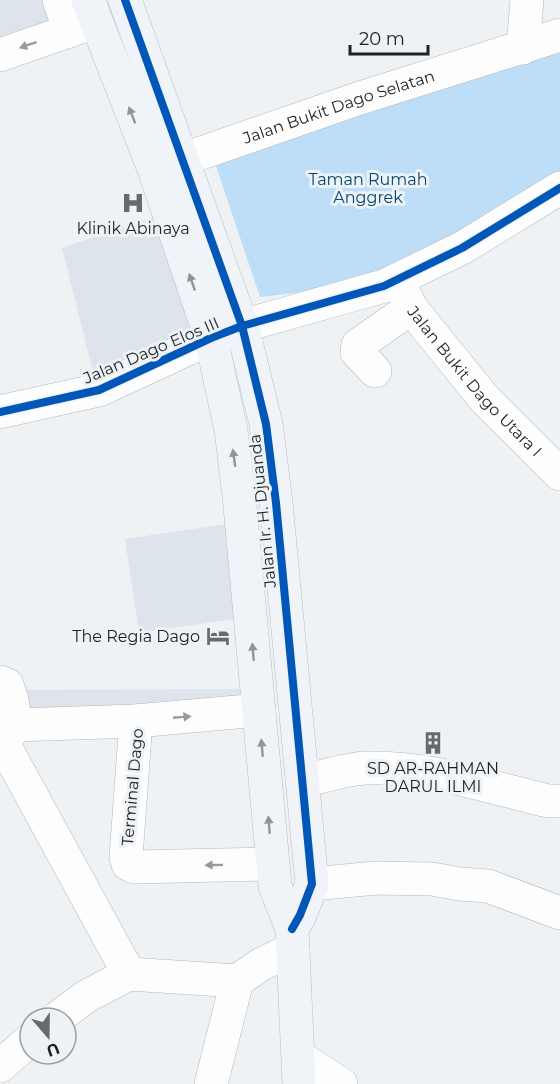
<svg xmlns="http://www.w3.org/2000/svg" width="560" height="1084" viewBox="0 0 560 1084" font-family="Montserrat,sans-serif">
	<rect width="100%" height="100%" fill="#eff2f5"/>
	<g fill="#dde4eb">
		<polygon points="0,0 79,0 0,66"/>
		<polygon points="159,215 200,334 96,384 62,248"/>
		<polygon points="226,524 240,618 139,633 125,539"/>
		<polygon points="248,689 254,708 23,712 14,690"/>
	</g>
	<polygon fill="#bedef7" points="560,39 560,178 396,265 311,291 260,297 212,154"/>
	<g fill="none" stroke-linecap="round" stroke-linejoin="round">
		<g stroke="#b5b7b9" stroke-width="34">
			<g id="minor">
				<polyline points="59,0 70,31"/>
				<polyline points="523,48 527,0"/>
				<polyline points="0,55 95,22"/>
				<path id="s1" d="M155,169L360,98L560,35"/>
				<path id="s2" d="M398,280L411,308L483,397L560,474"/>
				<polyline points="375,371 357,352 358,345 411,308"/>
				<polyline points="0,412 99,390 211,338 242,326 384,286 462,248 560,188"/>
				<polyline points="0,682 7,685 12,700 16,725 3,743"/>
				<polyline points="259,710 136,721 126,857 128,864 134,867 272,864"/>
				<polyline points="16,725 136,721"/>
				<polyline points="3,743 129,974"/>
				<path d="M302,781C323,777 345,769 366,768C427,766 489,787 548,801H560"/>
				<polyline points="312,884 376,878 432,879 460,884 488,886 560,913"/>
				<polyline points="57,1018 87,996 129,974 237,981 260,965 293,949"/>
				<polyline points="299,1057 341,1084"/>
				<polyline points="0,1066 30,1040"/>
				<polyline points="211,1084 237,981"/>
			</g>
		</g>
		<g stroke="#b7bec5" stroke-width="34">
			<g id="major">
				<polyline points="88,0 154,169 211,338 231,430 239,495 275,886 292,929 299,1084"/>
				<polyline points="125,0 242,326 266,424 276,503 312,884 300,915 292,929"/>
			</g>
		</g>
		<use href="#minor" stroke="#fdfdfe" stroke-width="33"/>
		<use href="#major" stroke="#f0f4f8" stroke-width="33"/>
		<g stroke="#edf2f7" stroke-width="11">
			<g id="cycleway">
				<polyline points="125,0 242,326 266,424 276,503 312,884 300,915 292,929"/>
				<polyline points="0,412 99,390 211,338 242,326 384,286 462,248 560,188"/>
			</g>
		</g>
		<use href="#cycleway" stroke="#0057b8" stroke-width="8"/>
	</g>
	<defs><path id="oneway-solid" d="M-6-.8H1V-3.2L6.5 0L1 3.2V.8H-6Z" transform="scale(1.5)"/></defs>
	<g fill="#999a9b">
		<use href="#oneway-solid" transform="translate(28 45) rotate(161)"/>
		<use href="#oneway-solid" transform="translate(182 717) rotate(-5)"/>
		<use href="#oneway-solid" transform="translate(214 865) rotate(179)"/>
	</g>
	<g fill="#929598">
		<use href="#oneway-solid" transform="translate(132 115) rotate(-111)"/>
		<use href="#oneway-solid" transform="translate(192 282) rotate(-109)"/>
		<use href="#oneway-solid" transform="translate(234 458) rotate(-98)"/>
		<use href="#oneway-solid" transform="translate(253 652) rotate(-95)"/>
		<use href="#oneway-solid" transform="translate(262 748) rotate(-95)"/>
		<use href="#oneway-solid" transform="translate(269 825) rotate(-95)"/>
	</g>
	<defs>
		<g id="hospital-bare" transform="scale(1.8)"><path d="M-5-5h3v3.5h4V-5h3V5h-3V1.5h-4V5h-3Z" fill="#676a6c" stroke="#edf2f7" stroke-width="2.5" paint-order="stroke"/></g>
		<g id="hotel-bare" transform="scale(1.8)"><path d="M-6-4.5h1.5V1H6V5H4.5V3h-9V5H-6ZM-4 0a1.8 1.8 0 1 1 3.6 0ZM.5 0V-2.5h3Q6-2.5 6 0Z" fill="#676a6c" stroke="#edf2f7" stroke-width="2.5" paint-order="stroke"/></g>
		<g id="building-bare" transform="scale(1.8)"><path d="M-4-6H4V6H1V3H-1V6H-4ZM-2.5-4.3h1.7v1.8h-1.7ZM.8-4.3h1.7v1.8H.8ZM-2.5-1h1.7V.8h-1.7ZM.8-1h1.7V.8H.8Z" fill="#676a6c" stroke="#edf2f7" stroke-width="2.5" paint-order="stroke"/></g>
	</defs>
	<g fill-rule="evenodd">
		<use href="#hospital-bare" x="133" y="203"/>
		<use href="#hotel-bare" x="218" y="636"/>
		<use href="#building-bare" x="433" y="743"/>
	</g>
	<g text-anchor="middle" stroke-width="6" stroke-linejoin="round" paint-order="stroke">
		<g font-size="16" fill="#1e2022" stroke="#edf2f7">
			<text dy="6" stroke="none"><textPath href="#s1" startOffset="194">Jalan Bukit Dago Selatan</textPath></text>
			<text transform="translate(151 350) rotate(-23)" y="6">Jalan Dago Elos III</text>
			<text dy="6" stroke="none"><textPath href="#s2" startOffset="128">Jalan Bukit Dago Utara I</textPath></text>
			<text transform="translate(262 511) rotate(-96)" y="6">Jalan Ir. H. Djuanda</text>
			<text transform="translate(132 787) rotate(-85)" y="6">Terminal Dago</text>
		</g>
		<g font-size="16" fill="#07466e" stroke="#edf2f7">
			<text x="368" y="185">Taman Rumah<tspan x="368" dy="18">Anggrek</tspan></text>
		</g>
		<g font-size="16" fill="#1e2022" stroke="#edf2f7">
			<text x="133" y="234">Klinik Abinaya</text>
			<text x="200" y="642" text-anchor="end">The Regia Dago</text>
			<text x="433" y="774">SD AR-RAHMAN<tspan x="433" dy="18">DARUL ILMI</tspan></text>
		</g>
	</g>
	<g transform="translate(48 1036) rotate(160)"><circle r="28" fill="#edf2f7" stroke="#9a9ea2" stroke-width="1.5"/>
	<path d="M0-4.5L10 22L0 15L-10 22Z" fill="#676a6c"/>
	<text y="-9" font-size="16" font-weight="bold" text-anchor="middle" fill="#1e2022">U</text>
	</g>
	<path d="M350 45v9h78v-9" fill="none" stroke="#1e2022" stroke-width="3"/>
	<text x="359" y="45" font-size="18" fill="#1e2022" stroke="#edf2f7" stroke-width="4.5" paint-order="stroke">20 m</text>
</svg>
